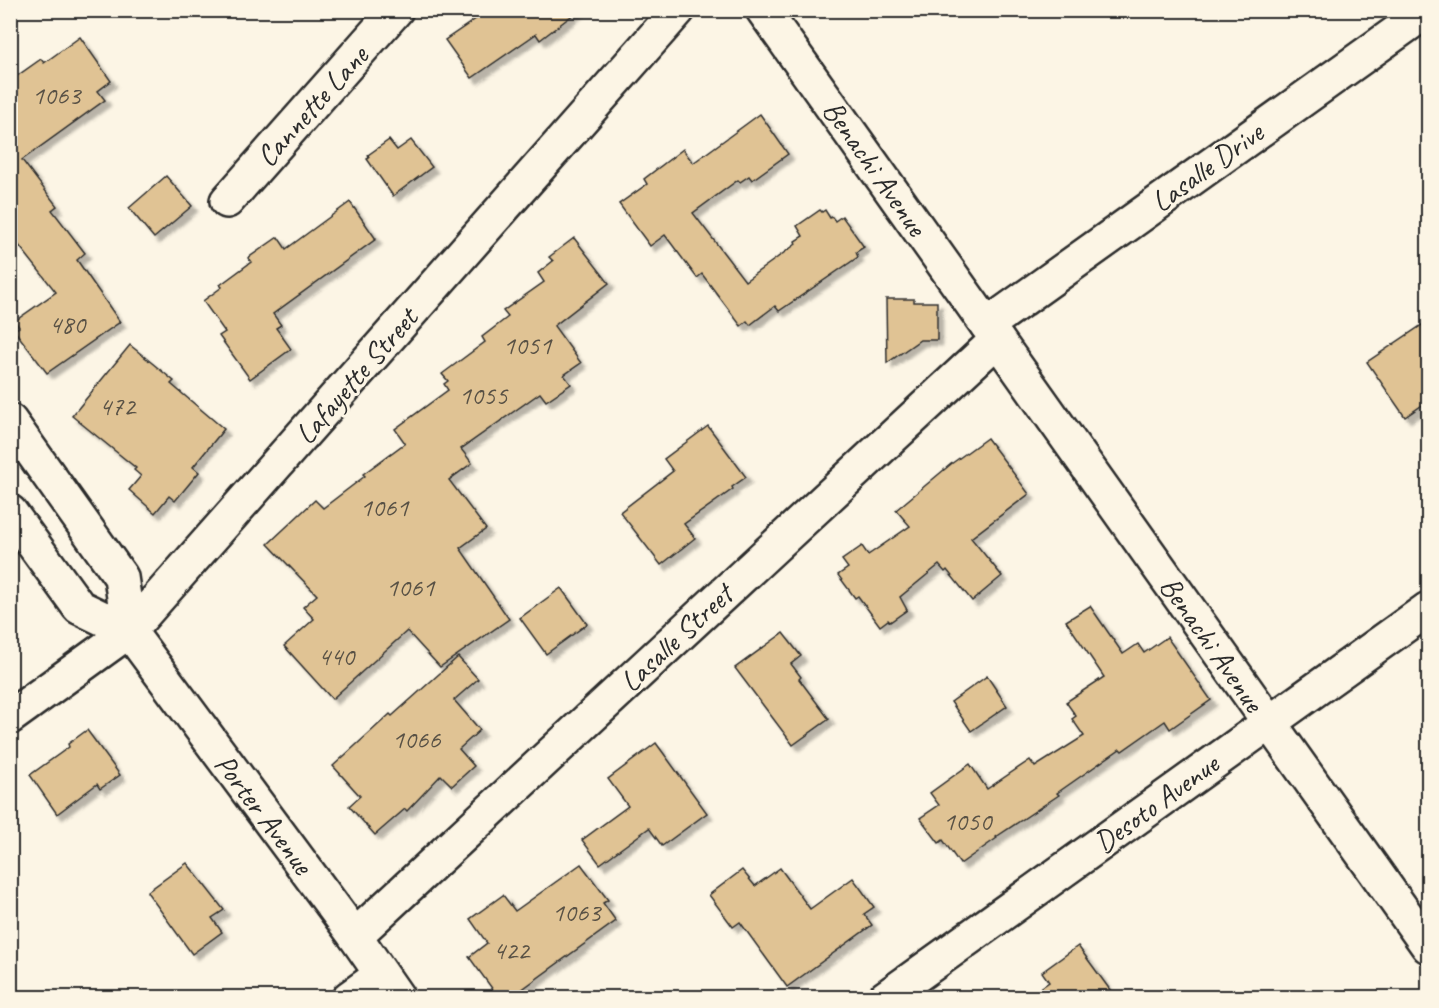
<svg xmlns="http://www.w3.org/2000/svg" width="1439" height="1008" viewBox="0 0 1439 1008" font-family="Caveat,sans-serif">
	<defs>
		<filter id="shadow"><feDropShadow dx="5.5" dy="5.5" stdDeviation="1.5" flood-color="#0004"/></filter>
	</defs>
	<rect width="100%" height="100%" fill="#fcf5e5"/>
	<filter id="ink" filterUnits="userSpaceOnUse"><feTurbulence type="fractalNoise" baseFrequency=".0167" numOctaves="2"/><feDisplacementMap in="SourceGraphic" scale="12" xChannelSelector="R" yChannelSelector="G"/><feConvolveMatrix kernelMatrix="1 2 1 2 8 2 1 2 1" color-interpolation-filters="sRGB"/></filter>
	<g filter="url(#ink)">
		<g fill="#e0c394" stroke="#2b2b2b" stroke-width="1.5" filter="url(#shadow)">
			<polygon points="489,10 579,10 540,40 536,34 472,78 445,40"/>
			<polygon points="80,37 111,81 98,91 105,100 22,160 57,206 52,210 85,253 77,260 120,322 47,373 14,330 19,327 15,321 56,292 10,234 10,81 41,59 44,63"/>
			<polygon points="760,114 788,154 752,180 749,176 740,182 738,180 693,213 745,281 796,244 795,241 803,236 797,226 820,210 822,212 825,210 830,218 832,217 835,221 842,216 864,247 856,252 858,257 779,311 775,306 750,325 747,321 741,326 702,274 697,278 665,235 650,246 619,204 647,184 644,179 683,149 693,163"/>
			<polygon points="389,140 397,150 411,140 432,167 393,196 367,159 369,158 368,155"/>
			<polygon points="166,176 192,206 154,238 129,208"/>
			<polygon points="350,202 376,239 273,314 281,325 276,328 291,349 250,379 219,336 225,332 203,301 222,287 220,285 251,262 248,258 278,237 286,249"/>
			<polygon points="574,238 609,283 554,326 581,363 564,375 571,384 546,401 540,393 461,449 472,463 449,480 486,529 460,548 509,619 440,667 407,631 332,699 284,646 314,619 303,607 317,595 268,544 315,500 323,508 365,476 363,474 405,443 395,429 448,390 444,384 448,381 442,374 485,342 482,337 508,317 503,311 544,282 538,273 553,261 549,257"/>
			<polygon points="886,299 914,299 914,302 937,302 937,340 920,340 887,363"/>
			<polygon points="1428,321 1428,401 1405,417 1367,362"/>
			<polygon points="130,345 174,381 171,384 224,429 193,467 199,472 175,501 169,496 155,513 129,490 141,476 134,470 136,468 72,416"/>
			<polygon points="708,426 746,477 732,487 733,489 684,524 695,538 661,565 620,512 673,471 664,459"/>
			<polygon points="987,438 1029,494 971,538 1002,576 972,601 947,570 945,572 939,565 900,597 907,610 890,622 888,620 880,626 858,596 855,598 838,575 848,568 842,560 862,546 868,555 910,526 896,510 951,464"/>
			<polygon points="561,588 587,624 546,654 520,618"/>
			<polygon points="1090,606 1123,654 1138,644 1144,653 1167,637 1211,700 1170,729 1165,721 1122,751 1120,749 1057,793 1059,795 996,837 997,838 960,864 943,840 939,843 920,818 939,805 930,793 970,764 987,789 1030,760 1035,767 1084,736 1072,719 1076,716 1066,702 1104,677 1066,621"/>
			<polygon points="783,633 801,656 791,664 801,677 799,679 829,719 793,745 735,668"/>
			<polygon points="458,657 478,679 454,700 480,730 459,749 474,766 452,786 441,775 407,811 405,809 375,835 349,806 360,796 333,766 390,714 392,716"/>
			<polygon points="987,676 1007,706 971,731 951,702"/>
			<polygon points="87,730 120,775 100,789 97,784 57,814 30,775 69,747 68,744"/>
			<polygon points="656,743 707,813 662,846 649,828 600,864 582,840 628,806 608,779"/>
			<polygon points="187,863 224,910 212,918 222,932 192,954 147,892"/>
			<polygon points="581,864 608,900 603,903 616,921 510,998 499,998 469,957 487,943 470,919 503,895 515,911"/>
			<polygon points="780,868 810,909 853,878 874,907 864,914 872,925 787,987 740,922 733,927 709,895 742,870 755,886"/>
			<polygon points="1078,946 1116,998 1026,998 1049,982 1042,972"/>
		</g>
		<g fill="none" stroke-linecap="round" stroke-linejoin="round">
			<g stroke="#2b2b2b" stroke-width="38">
				<g id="minor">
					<polyline points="763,10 1428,946"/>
					<polyline points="227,201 396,10"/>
					<polyline points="987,325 1428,10"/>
					<polyline points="10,421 121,577 129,631"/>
					<polyline points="10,512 79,607 129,631 355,936 398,998"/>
					<polyline points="10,717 129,631 678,10"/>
					<polyline points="355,936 997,340"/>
					<polyline points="349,998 381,975"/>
					<polyline points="885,998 1428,609"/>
				</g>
			</g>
			<use href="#minor" stroke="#fcf5e5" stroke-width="33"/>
		</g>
	</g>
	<g text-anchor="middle" stroke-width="6" stroke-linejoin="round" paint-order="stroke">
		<g font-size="27" fill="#585145">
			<text x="56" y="104">1063</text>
			<text x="67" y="333">480</text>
			<text x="527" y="354">1051</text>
			<text x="483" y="404">1055</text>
			<text x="117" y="415">472</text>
			<text x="384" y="516">1061</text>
			<text x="410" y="596">1061</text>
			<text x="336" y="665">440</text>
			<text x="416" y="748">1066</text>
			<text x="967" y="830">1050</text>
			<text x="576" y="921">1063</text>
			<text x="511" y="959">422</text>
		</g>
		<g font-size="30" fill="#2b2b2b" stroke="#fcf5e5">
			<text transform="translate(312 106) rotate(-48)" y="10">Cannette Lane</text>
			<text transform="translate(1207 167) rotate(-36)" y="10">Lasalle Drive</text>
			<text transform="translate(875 168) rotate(55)" y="10">Benachi Avenue</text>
			<text transform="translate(356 376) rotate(-49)" y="10">Lafayette Street</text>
			<text transform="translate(676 638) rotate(-43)" y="10">Lasalle Street</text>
			<text transform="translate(1212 644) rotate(55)" y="10">Benachi Avenue</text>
			<text transform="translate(1156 803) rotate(-36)" y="10">Desoto Avenue</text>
			<text transform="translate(264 814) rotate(53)" y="10">Porter Avenue</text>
		</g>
	</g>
	<rect width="1439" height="1008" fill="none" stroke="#fcf5e5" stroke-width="36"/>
	<rect x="18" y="18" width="1403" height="972" fill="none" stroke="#2b2b2b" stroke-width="2" filter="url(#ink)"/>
</svg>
